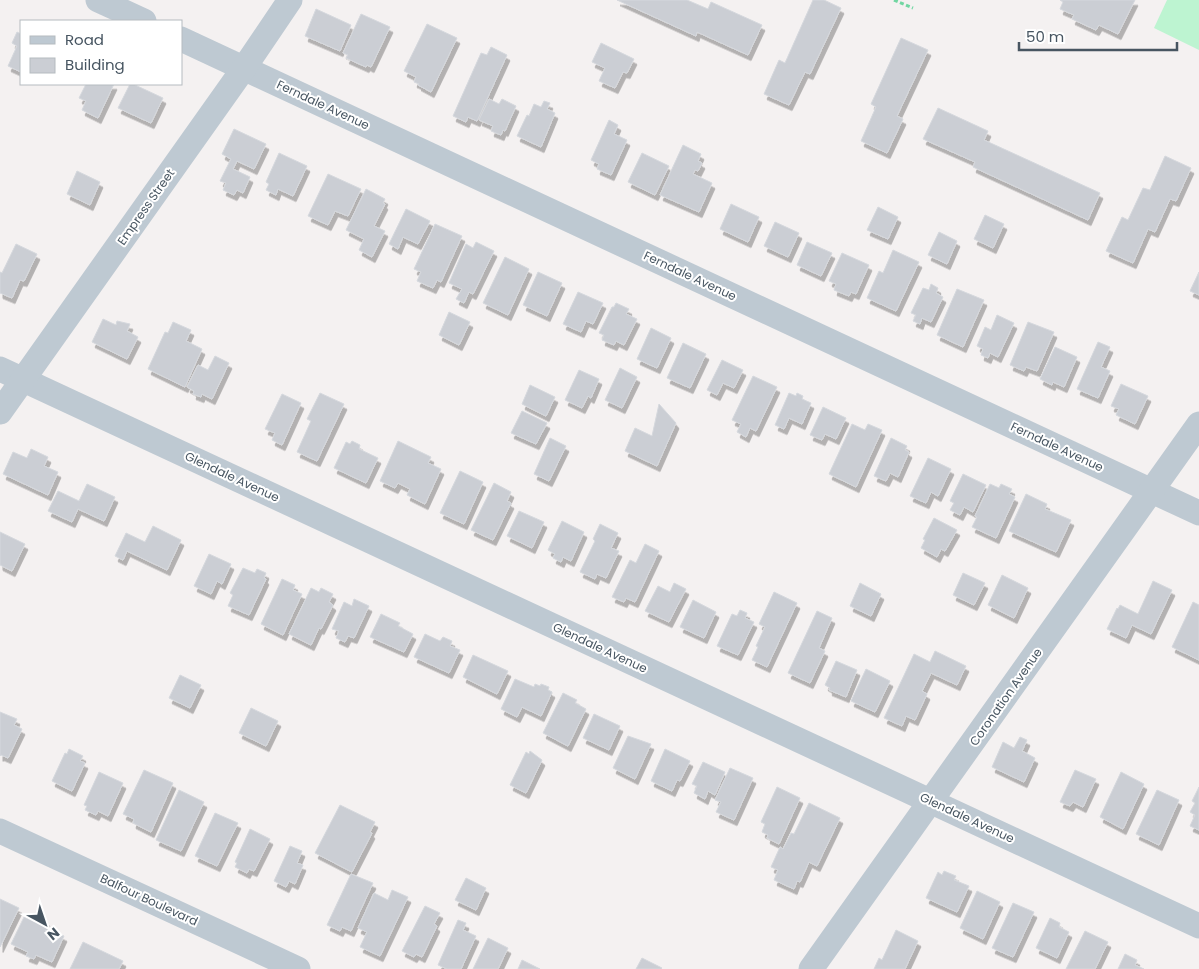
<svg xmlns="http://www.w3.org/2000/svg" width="1199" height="969" viewBox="0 0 1199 969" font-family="Poppins,sans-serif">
	<defs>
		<filter id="shadow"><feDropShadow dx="3" dy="5.5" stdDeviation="0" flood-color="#0004"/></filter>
	</defs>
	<rect width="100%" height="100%" fill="#f4f1f1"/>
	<polygon fill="#bdf4d1" points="1167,0 1199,0 1199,50 1154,28"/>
	<g fill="#cbced4" stroke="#d5d8dd" filter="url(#shadow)">
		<polygon points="617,0 687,0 708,9 711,2 762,25 748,55 697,32 696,36"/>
		<polygon points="813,0 824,0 841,8 810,74 805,72 789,105 764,94 779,60 785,63"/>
		<polygon points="1060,0 1135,0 1118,34 1099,25 1096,30 1072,19 1074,15 1060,9 1063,2"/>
		<polygon points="316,9 351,25 340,51 305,36"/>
		<polygon points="361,14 390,27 371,67 367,65 366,67 346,58 348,55 343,53"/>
		<polygon points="427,24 457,38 431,92 418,85 419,84 414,82 416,77 404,71"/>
		<polygon points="17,32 21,34 21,72 8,66 17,46 12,43"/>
		<polygon points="901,38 928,50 897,116 903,119 887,153 861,141 876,107 871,104"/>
		<polygon points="601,43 634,59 627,73 623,72 615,88 599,81 605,68 592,62"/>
		<polygon points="491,47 507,55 477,121 468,117 466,122 453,116 481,53 487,55"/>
		<polygon points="86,84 114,84 98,118 82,110 86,101 79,98"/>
		<polygon points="130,84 133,84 163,98 151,123 118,108"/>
		<polygon points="489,99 499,104 502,99 516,106 505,131 503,130 501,135 491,131 493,126 479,120"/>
		<polygon points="544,101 550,103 547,109 555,113 541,147 517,136 527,115 529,116 534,104 541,107"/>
		<polygon points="938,108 988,131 984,140 1100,193 1088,220 973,167 975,162 923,139"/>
		<polygon points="609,120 618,125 614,134 627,140 611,175 597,169 599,164 591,160"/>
		<polygon points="234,129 266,144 254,169 237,161 233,169 250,177 243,193 237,190 234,195 223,190 226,183 220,181 231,159 222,154"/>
		<polygon points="683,145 701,154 698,161 702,163 698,171 695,170 693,174 712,183 699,212 660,195"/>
		<polygon points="279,153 307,166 293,196 278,189 276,195 266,190 269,184 266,182"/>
		<polygon points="642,153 669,166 655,195 628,182"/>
		<polygon points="1165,156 1191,168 1176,201 1170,199 1155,232 1148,229 1133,263 1106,251 1122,217 1128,220 1143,188 1150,190"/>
		<polygon points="77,171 100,182 90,205 67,194"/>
		<polygon points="328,174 361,189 348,216 335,211 328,225 308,216"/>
		<polygon points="366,189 385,199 383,203 385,204 374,226 385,231 372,257 359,250 364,239 346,230"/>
		<polygon points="731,204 759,217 748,242 720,229"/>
		<polygon points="878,207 898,217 888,239 867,230"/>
		<polygon points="406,209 430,221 418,244 403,237 398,249 389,244"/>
		<polygon points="985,215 1004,224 993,248 974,239"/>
		<polygon points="775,222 799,233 788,257 764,246"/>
		<polygon points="435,224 462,236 441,282 437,280 433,288 417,281 421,272 414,269"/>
		<polygon points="939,232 957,241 947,264 928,255"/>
		<polygon points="476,242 494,251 473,294 469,292 464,303 456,299 462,289 449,283 466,244 473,248"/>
		<polygon points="807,242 832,253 821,276 797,265"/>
		<polygon points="16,244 37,254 24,281 20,280 12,298 0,293 0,272 2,273"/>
		<polygon points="893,250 919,262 896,311 867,298 879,271 883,273"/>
		<polygon points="842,253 869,265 856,294 851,292 849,296 834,290 836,284 829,281"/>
		<polygon points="505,257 529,269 508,315 483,303"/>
		<polygon points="538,272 562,283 547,316 523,305"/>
		<polygon points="1199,272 1199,295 1190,291"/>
		<polygon points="931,284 938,288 936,293 943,297 931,322 922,318 920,324 913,321 916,315 911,313 923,288 929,290"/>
		<polygon points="957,289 984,300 963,347 937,335"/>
		<polygon points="578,292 603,303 593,324 586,321 581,332 563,324"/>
		<polygon points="616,303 629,309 626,314 637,319 624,345 616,341 614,345 602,340 604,335 599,333 612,307 614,307"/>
		<polygon points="449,312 470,322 459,345 439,335"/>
		<polygon points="997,315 1014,323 998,357 990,353 988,358 981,355 983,349 977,346 985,327 991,330"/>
		<polygon points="103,319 116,325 117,321 130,324 127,331 138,337 127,359 92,342"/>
		<polygon points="173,322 191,330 186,341 202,349 185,387 148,369 165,332 168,333"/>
		<polygon points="1028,322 1054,332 1037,371 1026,367 1024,371 1010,365"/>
		<polygon points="651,328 671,338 657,368 637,359"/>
		<polygon points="1098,342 1110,347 1101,367 1110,371 1098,398 1077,389"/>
		<polygon points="683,343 706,354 690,388 667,378"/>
		<polygon points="1055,347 1077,357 1064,387 1053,382 1052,385 1040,379"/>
		<polygon points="215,356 229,363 212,399 202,394 201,397 193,394 194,391 187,387 198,365 208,370"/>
		<polygon points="722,360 743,370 734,388 723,383 717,395 707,390"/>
		<polygon points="620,368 637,377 622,408 605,400"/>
		<polygon points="579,370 599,379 591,398 588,396 582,408 565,400"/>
		<polygon points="753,376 777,387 756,431 750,428 746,437 737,432 741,424 732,420"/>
		<polygon points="1121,384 1148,396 1135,424 1116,415 1119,409 1111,406"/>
		<polygon points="530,385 555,397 546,416 522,404"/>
		<polygon points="320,393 344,404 317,461 297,452 311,421 307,419"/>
		<polygon points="789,393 796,396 797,393 803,396 802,399 811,403 802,424 789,418 784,429 775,425"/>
		<polygon points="282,394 301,403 282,445 272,440 275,433 265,429"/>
		<polygon points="659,404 676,423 657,466 625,451 635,428 652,436"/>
		<polygon points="823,407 846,418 836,439 825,434 822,440 810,435"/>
		<polygon points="522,411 547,423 536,444 511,433"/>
		<polygon points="852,424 865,430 868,424 882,430 856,487 829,474"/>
		<polygon points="550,438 566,446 549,481 534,474"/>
		<polygon points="891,438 907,446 905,450 909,452 898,477 890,473 886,481 874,476"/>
		<polygon points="352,441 360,445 359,449 378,458 366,483 334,468 346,442 350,444"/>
		<polygon points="398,441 431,457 428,463 441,469 425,504 407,495 410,489 398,483 395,488 380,481"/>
		<polygon points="31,449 48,457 44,466 58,472 48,495 3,474 13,452 27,458"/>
		<polygon points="928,458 951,469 938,496 931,492 926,503 910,496"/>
		<polygon points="460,471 483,482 464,524 440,513"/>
		<polygon points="963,474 986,485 973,512 964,507 960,515 950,510 954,503 950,501"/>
		<polygon points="494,483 511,492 507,501 511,503 493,540 471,530"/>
		<polygon points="87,484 115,497 104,521 78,509 72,522 48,511 58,491 79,501"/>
		<polygon points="990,484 999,488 1001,484 1012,489 1009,494 1015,497 996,538 972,527 977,517 975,516"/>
		<polygon points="1026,494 1047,504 1045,509 1071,520 1056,552 1009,531"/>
		<polygon points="519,511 544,522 532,548 507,536"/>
		<polygon points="934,518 957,530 945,551 941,549 937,557 921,548 925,540 923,539"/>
		<polygon points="562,521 584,532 571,561 563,557 561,562 553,558 555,554 548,550"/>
		<polygon points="600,524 618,533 611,548 619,551 606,578 597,574 595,579 580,572 595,541 593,539"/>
		<polygon points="153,526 181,540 167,570 127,551 123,560 115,556 126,533 145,542"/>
		<polygon points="0,532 25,544 12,571 0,565"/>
		<polygon points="645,544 659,551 635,602 626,598 624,602 612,597 630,560 636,563"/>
		<polygon points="209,554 231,564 222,584 217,581 211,594 194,586"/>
		<polygon points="243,568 255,573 257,569 266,573 264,578 266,579 249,615 228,606 233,595 230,593"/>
		<polygon points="963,573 985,583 974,605 953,595"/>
		<polygon points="1002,575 1028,588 1014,618 988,605"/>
		<polygon points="282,579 295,585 293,590 302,594 283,635 261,624"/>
		<polygon points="1153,581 1172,590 1151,634 1132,625 1126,638 1107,629 1117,608 1118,609 1120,605 1138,614"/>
		<polygon points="674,583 686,589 669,622 645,611 658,586 670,592"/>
		<polygon points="860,583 881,594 871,616 850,606"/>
		<polygon points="311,588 319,592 321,588 333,594 329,602 333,605 321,629 319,628 311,645 289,634"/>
		<polygon points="774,592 797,603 767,667 752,660 758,647 756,646 765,627 759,624"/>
		<polygon points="354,599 369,606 354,638 348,636 345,642 336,638 339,631 332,629 344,602 352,606"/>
		<polygon points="693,600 716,612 704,638 680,627"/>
		<polygon points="1193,602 1199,605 1199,660 1172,647"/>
		<polygon points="740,610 747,613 745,618 754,622 738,655 717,646 732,614 737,616"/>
		<polygon points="817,611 832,618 819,648 825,651 810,683 788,673"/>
		<polygon points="381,614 400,623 398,626 413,634 404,652 370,637"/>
		<polygon points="425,634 440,641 443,637 452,641 450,646 460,650 449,673 414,657"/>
		<polygon points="935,651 966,666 957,685 931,673 922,691 927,694 915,720 906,716 902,726 884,718 914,654 930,662"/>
		<polygon points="473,655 508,671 497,694 463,677"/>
		<polygon points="836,661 857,670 846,697 829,690 830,688 825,685"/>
		<polygon points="866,669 890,681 875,712 851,701"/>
		<polygon points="180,675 201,685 190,708 169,698"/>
		<polygon points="515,679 534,687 535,684 540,686 541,684 549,687 548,690 552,692 541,716 522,707 517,717 501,709"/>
		<polygon points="563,693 577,700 575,703 586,709 568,746 543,733"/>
		<polygon points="251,708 278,721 266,746 239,733"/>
		<polygon points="0,712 17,719 14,725 22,729 8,758 1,755 0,756"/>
		<polygon points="594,714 620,726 609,750 583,738"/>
		<polygon points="628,736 651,744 635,779 613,768"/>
		<polygon points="1020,737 1027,740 1022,751 1035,758 1024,782 992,767 1003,742 1014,748"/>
		<polygon points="69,749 83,756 80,761 85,763 72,791 52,781 65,753 67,754"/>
		<polygon points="665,749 690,761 680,781 677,780 672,791 651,781"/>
		<polygon points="530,751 542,760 526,793 510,785 526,752 529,754"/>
		<polygon points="703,762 725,772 715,795 708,791 705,799 694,793 697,786 692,784"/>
		<polygon points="730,768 753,778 734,820 716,812 721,802 715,800"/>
		<polygon points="144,770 173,783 151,832 133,823 134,819 123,814"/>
		<polygon points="1075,770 1096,779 1083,807 1073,802 1070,806 1060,802"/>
		<polygon points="99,772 123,783 108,816 98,811 96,815 85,810 87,806 84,805"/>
		<polygon points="1121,772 1144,784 1123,829 1100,817"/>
		<polygon points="777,787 800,798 779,844 767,838 768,835 762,832 765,824 761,822"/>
		<polygon points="1199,787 1199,830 1190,826 1195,815 1190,812 1195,803 1192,801"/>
		<polygon points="179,790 204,802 181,851 156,840"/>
		<polygon points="1157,790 1179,800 1159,845 1136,834"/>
		<polygon points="809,803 840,818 817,866 809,862 800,882 797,881 794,889 774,880 778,870 771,867 780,847 783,849 791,833 794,834"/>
		<polygon points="340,805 375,822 370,832 372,833 352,872 315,853"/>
		<polygon points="215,813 238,823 217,866 195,856"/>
		<polygon points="250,829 270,839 254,871 249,869 247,873 235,867 237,863 235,862"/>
		<polygon points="290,846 302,851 297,863 303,865 295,884 289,881 286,887 274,881"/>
		<polygon points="944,871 956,876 954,880 969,886 957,912 926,898 938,872 942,875"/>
		<polygon points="351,874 373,883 351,931 342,927 340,931 327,925"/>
		<polygon points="466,878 486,888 476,910 455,900"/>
		<polygon points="392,890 408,897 380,956 360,947 367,932 358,928 374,893 388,900"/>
		<polygon points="977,891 1000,902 983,939 960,928"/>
		<polygon points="0,899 19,908 0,947"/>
		<polygon points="1013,903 1034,912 1013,957 992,948"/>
		<polygon points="425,906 440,913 434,924 437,926 422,957 416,954 414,957 402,951"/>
		<polygon points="24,917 35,922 37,917 47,921 44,927 64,936 52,962 36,955 34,959 26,956 28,952 11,944"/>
		<polygon points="1050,918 1060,923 1059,927 1069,932 1057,958 1036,948"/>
		<polygon points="458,920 466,923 463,930 476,936 461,969 447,969 438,965"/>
		<polygon points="896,930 918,941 905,969 874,969 879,958 882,960"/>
		<polygon points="1085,931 1108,942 1095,969 1066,969"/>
		<polygon points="488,938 508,948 498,969 473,969"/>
		<polygon points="83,942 123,961 119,969 70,969"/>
		<polygon points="1125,954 1137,960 1135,965 1144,969 1118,969"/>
		<polygon points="642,958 662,968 661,969 636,969"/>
		<polygon points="522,960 540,969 518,969"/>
	</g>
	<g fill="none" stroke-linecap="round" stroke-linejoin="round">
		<polyline stroke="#71d6a2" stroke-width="3" stroke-dasharray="4 2.5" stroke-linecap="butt" points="894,0 913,8"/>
		<g stroke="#bec9d2" stroke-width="25">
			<polyline points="98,0 144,21"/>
			<polyline points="181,39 1199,513"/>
			<polyline points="0,369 1199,926"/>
			<polyline points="0,412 244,68 290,0"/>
			<polyline points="0,831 298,969"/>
			<polyline points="811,969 1199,424"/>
		</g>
	</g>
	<g text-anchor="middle" stroke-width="4" stroke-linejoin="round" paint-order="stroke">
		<g font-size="12" fill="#475561" stroke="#fff">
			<text transform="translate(323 105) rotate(25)" y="4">Ferndale Avenue</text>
			<text transform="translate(146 207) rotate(-55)" y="4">Empress Street</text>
			<text transform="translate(690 276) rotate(25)" y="4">Ferndale Avenue</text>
			<text transform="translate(1057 447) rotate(25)" y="4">Ferndale Avenue</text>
			<text transform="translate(232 477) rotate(25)" y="4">Glendale Avenue</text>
			<text transform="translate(600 648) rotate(25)" y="4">Glendale Avenue</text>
			<text transform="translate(1006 697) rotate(-55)" y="4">Coronation Avenue</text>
			<text transform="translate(967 818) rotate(25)" y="4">Glendale Avenue</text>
			<text transform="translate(149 900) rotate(25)" y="4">Balfour Boulevard</text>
		</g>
	</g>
	<rect x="20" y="20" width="162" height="65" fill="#ffffff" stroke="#b5bbc0"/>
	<rect x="30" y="36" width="25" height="8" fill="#bec9d2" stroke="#b5bbc0"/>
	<text x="65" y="45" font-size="15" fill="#475561">Road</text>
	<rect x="30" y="58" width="25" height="15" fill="#cbced4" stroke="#b5bbc0"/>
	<text x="65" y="70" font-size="15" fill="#475561">Building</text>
	<g transform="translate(45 924) rotate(140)" stroke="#ffffff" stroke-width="4" paint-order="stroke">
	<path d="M0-4L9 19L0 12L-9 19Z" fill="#475561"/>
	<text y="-8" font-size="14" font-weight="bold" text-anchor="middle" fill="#475561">N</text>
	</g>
	<path d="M1019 42v8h158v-8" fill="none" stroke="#475561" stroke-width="2.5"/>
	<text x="1026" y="42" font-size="15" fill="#475561" stroke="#ffffff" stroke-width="4" paint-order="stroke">50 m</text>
</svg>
